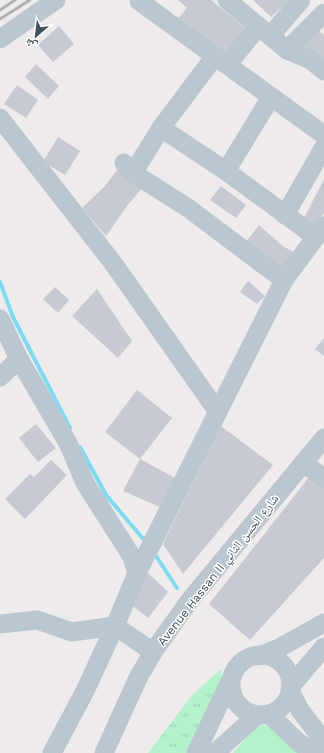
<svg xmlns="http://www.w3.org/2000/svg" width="324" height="753" viewBox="0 0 324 753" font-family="'Work Sans','Noto Naskh Arabic',sans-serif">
	<defs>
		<pattern id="park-tufts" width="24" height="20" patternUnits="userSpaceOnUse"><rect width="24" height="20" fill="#b4f2cb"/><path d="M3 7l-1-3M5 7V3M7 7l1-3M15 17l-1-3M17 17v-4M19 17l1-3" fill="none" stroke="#9cd1b1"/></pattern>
	</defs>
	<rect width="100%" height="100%" fill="#efebeb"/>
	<polygon fill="#b4f2cb" points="257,725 270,726 301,753 233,753"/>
	<polygon fill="url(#park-tufts)" points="221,669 222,677 191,753 148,753 192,695"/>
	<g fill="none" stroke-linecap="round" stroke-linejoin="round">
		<g stroke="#7ddcf3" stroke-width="4">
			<polyline points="0,282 13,317 70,428"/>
			<polyline points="80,447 106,495 145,541"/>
			<polyline points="156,556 177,588"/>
		</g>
	</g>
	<g fill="#c7cad2">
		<polygon points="178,0 211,0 249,31 224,62 176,21 187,8"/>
		<polygon points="253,0 290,0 271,17"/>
		<polygon points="59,26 74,44 53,62 38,45"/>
		<polygon points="319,31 324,35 324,62 304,46"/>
		<polygon points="36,64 59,86 48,99 25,77"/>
		<polygon points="17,85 38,100 26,118 4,104"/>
		<polygon points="58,137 80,151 65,175 43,162"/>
		<polygon points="117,170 143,187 127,206 106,236 82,208 105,186"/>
		<polygon points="324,179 324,213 315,229 302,222"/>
		<polygon points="221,186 246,205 236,218 210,200"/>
		<polygon points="259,225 284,247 296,253 284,271 246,242"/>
		<polygon points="248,281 265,296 257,304 240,292"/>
		<polygon points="55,287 69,300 58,313 43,299"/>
		<polygon points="97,289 132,341 118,358 72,316"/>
		<polygon points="324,338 324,356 315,349"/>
		<polygon points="137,390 172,418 140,459 177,479 162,508 123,491 140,459 105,432"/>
		<polygon points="36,424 56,448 38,462 19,438"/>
		<polygon points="221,426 273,465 183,574 163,544"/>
		<polygon points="51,460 67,475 25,519 5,499 30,474 34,477"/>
		<polygon points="310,476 324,486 324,558 250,640 209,604"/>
		<polygon points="147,572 168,592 148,618 128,602"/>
	</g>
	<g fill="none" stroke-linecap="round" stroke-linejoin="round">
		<g stroke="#bbc7d0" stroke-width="19">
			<polyline points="227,0 287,50 311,60 324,71"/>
			<polyline points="139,1 324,135"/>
			<polyline points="270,36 301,0"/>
			<polyline points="0,39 56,0"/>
			<polyline points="287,50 324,13"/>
			<polyline points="227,65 258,27"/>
			<polyline points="0,118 113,263 218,412"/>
			<polyline points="161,128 226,171 316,237"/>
			<polyline points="124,163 133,173 188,208 284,280"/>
			<polyline points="226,171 271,97"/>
			<polyline points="133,173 161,128 215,56"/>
			<polyline points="285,215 324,147"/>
			<polyline points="0,319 19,359 69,445 85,483 132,557 137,573 115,626 153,652"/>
			<polyline points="0,377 19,359"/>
			<polyline points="303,463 324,478"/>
			<polyline points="137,573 284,280 324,226"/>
			<polyline points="0,624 37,620 72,632 115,626"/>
			<circle cx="261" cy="685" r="30"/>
			<polyline points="259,656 279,648 324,623"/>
			<polyline points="291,686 324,647"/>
			<polyline points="290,691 300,710 322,739 324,745"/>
			<polyline points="269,714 298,742 314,753"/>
			<polyline points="52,753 85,691 115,626"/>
			<polyline points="104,753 138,678 153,652 190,600 324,438"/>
			<polyline points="196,753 232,677"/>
			<polyline points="215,753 257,715"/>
		</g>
		<g stroke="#adb1b7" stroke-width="3">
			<polyline points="0,10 15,0"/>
			<polyline points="0,19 30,0"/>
		</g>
	</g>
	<g text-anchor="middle" stroke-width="3" stroke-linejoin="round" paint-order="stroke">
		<g font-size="12" fill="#43505b" stroke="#fff">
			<text transform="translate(218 570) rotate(-52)" y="4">Avenue Hassan II شارع الحسن الثاني</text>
		</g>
	</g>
	<g transform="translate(36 36) rotate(208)" stroke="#ffffff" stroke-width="3" paint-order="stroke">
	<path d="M0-3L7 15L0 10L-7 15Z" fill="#43505b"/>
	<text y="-6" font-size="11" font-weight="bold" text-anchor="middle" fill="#43505b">ش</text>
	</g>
</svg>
